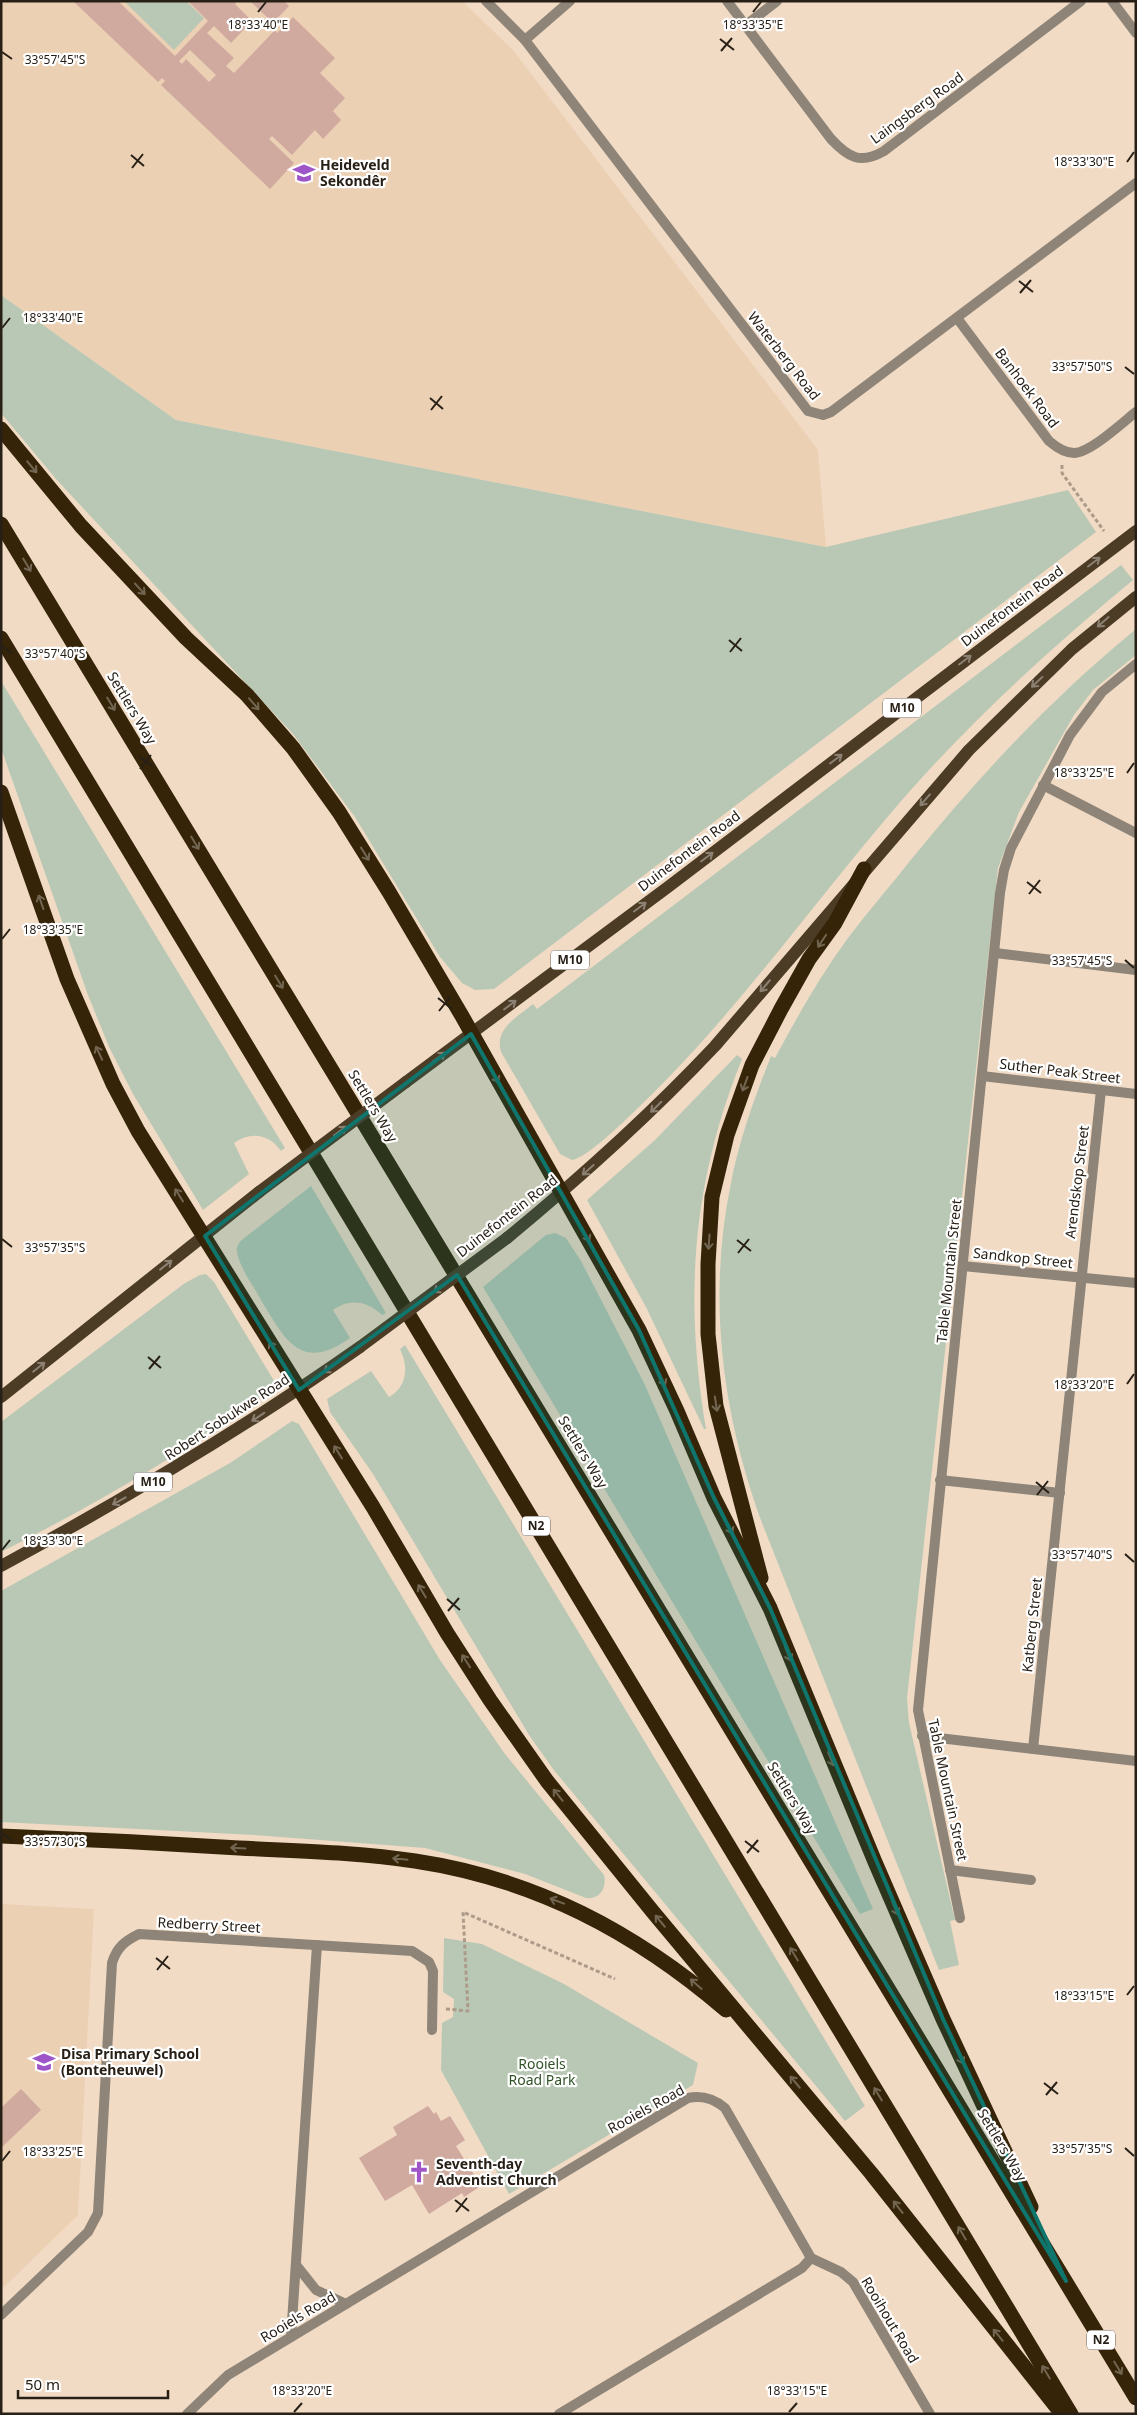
<svg xmlns="http://www.w3.org/2000/svg" width="1137" height="2415" viewBox="0 0 1137 2415" font-family="'Noto Sans',sans-serif">
	<rect width="100%" height="100%" fill="#f2dbc5"/>
	<g fill="#ecd0b4">
		<polygon points="1,1 462,1 513,50 818,450 826,547 176,420 1,295"/>
		<polygon points="1,1904 94,1909 78,2215 1,2290"/>
	</g>
	<g fill="#b9c8b5">
		<polygon points="124,1 186,1 204,18 174,50"/>
		<polygon points="1,295 176,420 826,547 1068,490 1096,532 494,989 475,990 462,983 440,957 355,817 293,734 56,479 1,413"/>
		<path d="M1121,565L1133,580C1046,652 963,728 890,814C816,901 749,994 670,1076C653,1093 591,1158 572,1160L560,1154L501,1052C494,1029 517,1017 533,1004L537,1009Z"/>
		<path d="M1136,629V655L1093,690L1074,715L1019,812L998,868L907,1698L909,1723L955,1920L950,1921L959,1965L939,1970L762,1523C722,1414 707,1298 731,1183C739,1140 755,1097 771,1056L775,1058C797,1017 820,976 848,938C869,910 892,884 914,856C981,774 1053,697 1136,629Z"/>
		<path d="M1,681L285,1148L281,1151C269,1134 251,1131 234,1143L249,1174L203,1210L133,1094L109,1047L88,995L1,748Z"/>
		<path d="M737,1055L742,1059C692,1183 684,1298 706,1429H704L646,1307L587,1200L655,1140Z"/>
		<path d="M311,1186L386,1313L382,1315C368,1301 349,1298 333,1310L350,1338C301,1373 285,1340 261,1300C253,1285 240,1269 237,1252C236,1247 239,1242 243,1239Z"/>
		<polygon points="555,1233 566,1238 581,1261 645,1385 873,1909 860,1914 483,1287 546,1235"/>
		<path d="M206,1274L214,1282L276,1384L275,1387C190,1450 96,1504 1,1552V1422L185,1283L200,1275Z"/>
		<path d="M405,1345L865,2106L845,2121L553,1769L529,1735L373,1474L330,1412L327,1399L371,1371L389,1397C407,1387 409,1367 400,1349Z"/>
		<path d="M292,1421L299,1424L440,1660L505,1754L604,1875C607,1888 600,1900 586,1898L525,1874L425,1848L254,1835L1,1822V1591L230,1463Z"/>
		<polygon points="444,1938 482,1944 564,1984 698,2063 693,2085 509,2194 441,2070 442,2023 453,2017 454,1999 443,1992"/>
	</g>
	<g fill="#d0a99f" fill-rule="evenodd">
		<path d="M73,1H118L175,56L208,21L188,1H237L235,4L252,21L231,43L214,26L207,33L234,58L226,66L234,73L275,30L277,33L293,17L335,58L320,73L345,98L333,111L341,120L323,139L315,130L292,155L272,136L269,139L294,163L270,189L161,85L165,81L162,78L158,82ZM190,50L216,75L209,82L186,59L182,64L179,61Z"/>
		<polygon points="250,1 284,1 289,6 273,23"/>
		<polygon points="21,2089 41,2110 1,2148 1,2108"/>
		<polygon points="428,2106 434,2114 436,2112 441,2121 450,2116 465,2140 456,2146 481,2186 464,2197 462,2193 429,2214 412,2185 385,2201 359,2158 397,2135 393,2127"/>
	</g>
	<g fill="none" stroke-linecap="round" stroke-linejoin="round">
		<g stroke="#ad9b89" stroke-width="3" stroke-dasharray="4 2.5" stroke-linecap="butt">
			<polyline points="1062,465 1062,473 1104,531"/>
			<polyline points="446,2009 468,2011 463,1912 615,1979"/>
		</g>
		<g stroke="#8e8578" stroke-width="10">
			<polyline points="486,1 525,40 808,411 823,415 831,412 1136,183"/>
			<path d="M727,1L831,139C848,157 860,165 884,151L1081,1"/>
			<polyline points="1112,1 1136,33"/>
			<polyline points="746,25 777,1"/>
			<polyline points="525,40 570,1"/>
			<path d="M957,318L1049,441C1056,447 1064,453 1074,453C1090,453 1122,423 1136,412"/>
			<polyline points="1043,785 1136,833"/>
			<polyline points="995,953 1136,970"/>
			<polyline points="982,1076 1136,1094"/>
			<polyline points="963,1266 1136,1283"/>
			<polyline points="940,1480 1060,1493"/>
			<polyline points="922,1736 1136,1761"/>
			<path d="M1033,1749C1056,1530 1077,1310 1101,1090"/>
			<polyline points="950,1870 1031,1880"/>
			<polyline points="960,1918 918,1710 1000,893 1004,870 1011,848 1070,735 1102,692 1136,664"/>
			<polyline points="811,2258 841,2272 853,2282 930,2414"/>
			<polyline points="297,2266 316,2290 346,2304"/>
			<path d="M1,2315L88,2232L98,2213L112,1963C117,1947 125,1941 139,1934L412,1951L429,1962L433,1971L432,2030"/>
			<polyline points="291,2337 317,1945"/>
			<path d="M187,2414L228,2375L688,2098C703,2095 714,2099 725,2108L811,2258"/>
			<polyline points="559,2414 802,2268 811,2258"/>
		</g>
		<g stroke="#4c3c26" stroke-width="12">
			<polyline points="406,1082 668,887 1136,531"/>
			<path d="M507,1238C580,1178 650,1115 715,1046L969,750L1072,649L1136,597"/>
			<polyline points="1,1397 259,1192"/>
			<path d="M1,1566C125,1499 245,1428 360,1347"/>
		</g>
		<g stroke="#352408" stroke-width="15">
			<polyline points="1,429 81,526 186,638 247,695 293,748 339,812 389,892 462,1016 639,1330 677,1411 714,1498 770,1608 875,1862 943,2019 1031,2207"/>
			<polyline points="1,524 1136,2398"/>
			<polyline points="1,638 1071,2414"/>
			<polyline points="1,792 67,979 113,1084 138,1131 373,1507 447,1633 490,1700 547,1781 653,1912 871,2173 1062,2414"/>
			<polyline points="761,1578 716,1406 708,1334 708,1264 712,1197 727,1135 752,1065 781,1009 809,959 835,923 864,869"/>
			<path d="M1,1836C81,1839 160,1843 239,1848C298,1851 357,1852 415,1861C535,1879 635,1932 726,2010"/>
		</g>
		<g stroke="#4c3c26" stroke-width="12">
			<polyline points="259,1192 406,1082"/>
			<polyline points="360,1347 507,1238"/>
		</g>
	</g>
	<defs><path id="oneway-shaft" d="M-6 0H5M1.5-3L5.5 0L1.5 3" fill="none" stroke-width="1.6" stroke-linecap="round" stroke-linejoin="round" transform="scale(1.25)"/></defs>
	<g stroke="#726652">
		<use href="#oneway-shaft" transform="translate(32 467) rotate(50)"/>
		<use href="#oneway-shaft" transform="translate(27 565) rotate(59)"/>
		<use href="#oneway-shaft" transform="translate(140 589) rotate(47)"/>
		<use href="#oneway-shaft" transform="translate(111 704) rotate(59)"/>
		<use href="#oneway-shaft" transform="translate(254 704) rotate(49)"/>
		<use href="#oneway-shaft" transform="translate(195 843) rotate(59)"/>
		<use href="#oneway-shaft" transform="translate(365 854) rotate(58)"/>
		<use href="#oneway-shaft" transform="translate(41 902) rotate(-109)"/>
		<use href="#oneway-shaft" transform="translate(822 941) rotate(124)"/>
		<use href="#oneway-shaft" transform="translate(279 982) rotate(59)"/>
		<use href="#oneway-shaft" transform="translate(99 1053) rotate(-115)"/>
		<use href="#oneway-shaft" transform="translate(495 1076) rotate(60)"/>
		<use href="#oneway-shaft" transform="translate(745 1084) rotate(110)"/>
		<use href="#oneway-shaft" transform="translate(179 1195) rotate(-122)"/>
		<use href="#oneway-shaft" transform="translate(586 1235) rotate(61)"/>
		<use href="#oneway-shaft" transform="translate(709 1242) rotate(94)"/>
		<use href="#oneway-shaft" transform="translate(273 1348) rotate(-121)"/>
		<use href="#oneway-shaft" transform="translate(662 1379) rotate(65)"/>
		<use href="#oneway-shaft" transform="translate(716 1404) rotate(81)"/>
		<use href="#oneway-shaft" transform="translate(338 1452) rotate(-122)"/>
		<use href="#oneway-shaft" transform="translate(729 1527) rotate(63)"/>
		<use href="#oneway-shaft" transform="translate(422 1591) rotate(-121)"/>
		<use href="#oneway-shaft" transform="translate(788 1654) rotate(68)"/>
		<use href="#oneway-shaft" transform="translate(466 1661) rotate(-123)"/>
		<use href="#oneway-shaft" transform="translate(831 1759) rotate(67)"/>
		<use href="#oneway-shaft" transform="translate(558 1795) rotate(-129)"/>
		<use href="#oneway-shaft" transform="translate(238 1848) rotate(-177)"/>
		<use href="#oneway-shaft" transform="translate(400 1859) rotate(-174)"/>
		<use href="#oneway-shaft" transform="translate(557 1901) rotate(-159)"/>
		<use href="#oneway-shaft" transform="translate(895 1908) rotate(67)"/>
		<use href="#oneway-shaft" transform="translate(660 1921) rotate(-130)"/>
		<use href="#oneway-shaft" transform="translate(794 1954) rotate(-121)"/>
		<use href="#oneway-shaft" transform="translate(696 1984) rotate(-139)"/>
		<use href="#oneway-shaft" transform="translate(960 2057) rotate(65)"/>
		<use href="#oneway-shaft" transform="translate(795 2082) rotate(-130)"/>
		<use href="#oneway-shaft" transform="translate(878 2094) rotate(-121)"/>
		<use href="#oneway-shaft" transform="translate(898 2207) rotate(-128)"/>
		<use href="#oneway-shaft" transform="translate(962 2233) rotate(-121)"/>
		<use href="#oneway-shaft" transform="translate(998 2335) rotate(-129)"/>
		<use href="#oneway-shaft" transform="translate(1118 2368) rotate(59)"/>
		<use href="#oneway-shaft" transform="translate(1046 2372) rotate(-121)"/>
	</g>
	<g stroke="#8b8072">
		<use href="#oneway-shaft" transform="translate(1094 562) rotate(-37)"/>
		<use href="#oneway-shaft" transform="translate(1103 622) rotate(139)"/>
		<use href="#oneway-shaft" transform="translate(965 660) rotate(-37)"/>
		<use href="#oneway-shaft" transform="translate(1037 682) rotate(137)"/>
		<use href="#oneway-shaft" transform="translate(836 759) rotate(-37)"/>
		<use href="#oneway-shaft" transform="translate(925 800) rotate(131)"/>
		<use href="#oneway-shaft" transform="translate(707 857) rotate(-37)"/>
		<use href="#oneway-shaft" transform="translate(640 907) rotate(-37)"/>
		<use href="#oneway-shaft" transform="translate(765 986) rotate(130)"/>
		<use href="#oneway-shaft" transform="translate(510 1005) rotate(-37)"/>
		<use href="#oneway-shaft" transform="translate(439 1057) rotate(-37)"/>
		<use href="#oneway-shaft" transform="translate(656 1107) rotate(135)"/>
		<use href="#oneway-shaft" transform="translate(340 1131) rotate(-37)"/>
		<use href="#oneway-shaft" transform="translate(588 1170) rotate(138)"/>
		<use href="#oneway-shaft" transform="translate(166 1265) rotate(-38)"/>
		<use href="#oneway-shaft" transform="translate(440 1288) rotate(144)"/>
		<use href="#oneway-shaft" transform="translate(39 1367) rotate(-39)"/>
		<use href="#oneway-shaft" transform="translate(330 1368) rotate(145)"/>
		<use href="#oneway-shaft" transform="translate(258 1417) rotate(146)"/>
		<use href="#oneway-shaft" transform="translate(119 1501) rotate(151)"/>
	</g>
	<path fill="#0f766e" fill-opacity="0.2" stroke="#0f766e" stroke-width="4" stroke-linejoin="round" d="M471,1034L639,1330L714,1498L770,1608L943,2019L1066,2281L457,1275L299,1390L205,1236Z"/>
	<path fill="none" stroke="#282017" stroke-width="2" d="M258,12L266,2M753,12L761,2M720,39L734,50M721,51L732,38M2,52L12,59M131,155L144,166M1127,162L1134,152M132,168L143,154M1019,281L1033,292M1020,293L1031,280M2,328L10,318M1125,367L1134,374M430,398L443,409M431,410L442,396M729,640L742,651M2,646L12,653M730,652L741,638M139,756L153,767M140,769L151,755M1127,773L1134,763M1027,882L1041,893M1029,894L1040,880M2,939L10,929M1125,960L1134,968M438,998L452,1009M439,1011L450,997M2,1239L12,1247M737,1240L751,1251M738,1253L749,1239M148,1357L161,1368M149,1369L160,1356M1127,1384L1134,1374M1036,1482L1049,1493M1037,1495L1048,1481M2,1550L10,1540M1125,1554L1134,1562M447,1599L460,1610M448,1611L459,1598M2,1833L12,1841M745,1841L759,1852M747,1853L758,1840M156,1958L170,1969M157,1970L168,1956M1127,1995L1134,1986M1044,2083L1058,2094M1046,2095L1057,2082M1125,2148L1134,2156M2,2161L10,2151M455,2200L469,2211M456,2212L467,2198M294,2412L302,2403M789,2412L797,2403"/>
	<defs>
		<g id="school-bare" transform="scale(1.725)"><path d="M0-5L7-2L0 1L-7-2ZM-4 1L0 2.5L4 1V4Q0 6-4 4Z" fill="#9d55c8" stroke="#fff" stroke-width="2.5" paint-order="stroke"/></g>
		<g id="church-bare" transform="scale(1.725)"><path d="M-1.2-6h2.4v3.5h3.3v2.4h-3.3V6h-2.4V-.1h-3.3v-2.4h3.3Z" fill="#9d55c8" stroke="#fff" stroke-width="2.5" paint-order="stroke"/></g>
	</defs>
	<g fill-rule="evenodd">
		<use href="#school-bare" x="304" y="173"/>
		<use href="#school-bare" x="44" y="2062"/>
		<use href="#church-bare" x="419" y="2172"/>
	</g>
	<g text-anchor="middle" stroke-width="4.5" stroke-linejoin="round" paint-order="stroke">
		<g fill="#fff" stroke="#68635d" stroke-width="1">
			<rect x="883" y="698.5" width="38" height="19" rx="4"/>
			<rect x="551" y="950.5" width="38" height="19" rx="4"/>
			<rect x="134" y="1472.5" width="38" height="19" rx="4"/>
			<rect x="522" y="1516.5" width="28" height="19" rx="4"/>
			<rect x="1087" y="2330.5" width="28" height="19" rx="4"/>
		</g>
		<g font-size="12" font-weight="bold" fill="#282017">
			<text x="902" y="712">M10</text>
			<text x="570" y="964">M10</text>
			<text x="153" y="1486">M10</text>
			<text x="536" y="1530">N2</text>
			<text x="1101" y="2344">N2</text>
		</g>
		<g font-size="14" fill="#282017" stroke="#fff">
			<text transform="translate(917 108) rotate(-36)" y="5">Laingsberg Road</text>
			<text transform="translate(784 356) rotate(52)" y="5">Waterberg Road</text>
			<text transform="translate(1027 388) rotate(53)" y="5">Banhoek Road</text>
			<text transform="translate(1012 606) rotate(-37)" y="5">Duinefontein Road</text>
			<text transform="translate(132 708) rotate(59)" y="5">Settlers Way</text>
			<text transform="translate(689 851) rotate(-37)" y="5">Duinefontein Road</text>
			<text transform="translate(1060 1071) rotate(7)" y="5">Suther Peak Street</text>
			<text transform="translate(373 1106) rotate(59)" y="5">Settlers Way</text>
			<text transform="translate(1077 1182) rotate(-83)" y="5">Arendskop Street</text>
			<text transform="translate(507 1216) rotate(-38)" y="5">Duinefontein Road</text>
			<text transform="translate(1023 1258) rotate(6)" y="5">Sandkop Street</text>
			<text transform="translate(949 1271) rotate(-84)" y="5">Table Mountain Street</text>
			<text transform="translate(227 1417) rotate(-33)" y="5">Robert Sobukwe Road</text>
			<text transform="translate(583 1452) rotate(59)" y="5">Settlers Way</text>
			<text transform="translate(1032 1625) rotate(-84)" y="5">Katberg Street</text>
			<text transform="translate(948 1790) rotate(78)" y="5">Table Mountain Street</text>
			<text transform="translate(792 1798) rotate(59)" y="5">Settlers Way</text>
			<text transform="translate(209 1925) rotate(3)" y="5">Redberry Street</text>
			<text transform="translate(646 2109) rotate(-29)" y="5">Rooiels Road</text>
			<text transform="translate(1002 2145) rotate(59)" y="5">Settlers Way</text>
			<text transform="translate(298 2317) rotate(-31)" y="5">Rooiels Road</text>
			<text transform="translate(890 2320) rotate(59)" y="5">Rooihout Road</text>
		</g>
		<g font-size="14" font-weight="bold" fill="#282017" stroke="#fff" text-anchor="start">
			<text x="320" y="170">Heideveld<tspan x="320" dy="16">Sekondêr</tspan></text>
			<text x="61" y="2059">Disa Primary School<tspan x="61" dy="16">(Bonteheuwel)</tspan></text>
			<text x="436" y="2169">Seventh-day<tspan x="436" dy="16">Adventist Church</tspan></text>
		</g>
		<g font-size="14" fill="#325328" stroke="#fff">
			<text x="542" y="2069">Rooiels<tspan x="542" dy="16">Road Park</tspan></text>
		</g>
	</g>
	<g font-size="12" text-anchor="middle" fill="#282017" stroke="#fff" stroke-width="4.5" stroke-linejoin="round" paint-order="stroke">
		<text x="258" y="29">18°33'40"E</text>
		<text x="753" y="29">18°33'35"E</text>
		<text x="55" y="64">33°57'45"S</text>
		<text x="1084" y="166">18°33'30"E</text>
		<text x="53" y="322">18°33'40"E</text>
		<text x="1082" y="371">33°57'50"S</text>
		<text x="55" y="658">33°57'40"S</text>
		<text x="1084" y="777">18°33'25"E</text>
		<text x="53" y="934">18°33'35"E</text>
		<text x="1082" y="965">33°57'45"S</text>
		<text x="55" y="1252">33°57'35"S</text>
		<text x="1084" y="1389">18°33'20"E</text>
		<text x="53" y="1545">18°33'30"E</text>
		<text x="1082" y="1559">33°57'40"S</text>
		<text x="55" y="1846">33°57'30"S</text>
		<text x="1084" y="2000">18°33'15"E</text>
		<text x="1082" y="2153">33°57'35"S</text>
		<text x="53" y="2156">18°33'25"E</text>
		<text x="302" y="2395">18°33'20"E</text>
		<text x="797" y="2395">18°33'15"E</text>
	</g>
	<rect width="1137" height="2415" fill="none" stroke="#282017" stroke-width="5"/>
	<path d="M18 2390v8h150v-8" fill="none" stroke="#282017" stroke-width="2.5"/>
	<text x="25" y="2390" font-size="15" fill="#282017" stroke="#ffffff" stroke-width="4" paint-order="stroke">50 m</text>
</svg>
